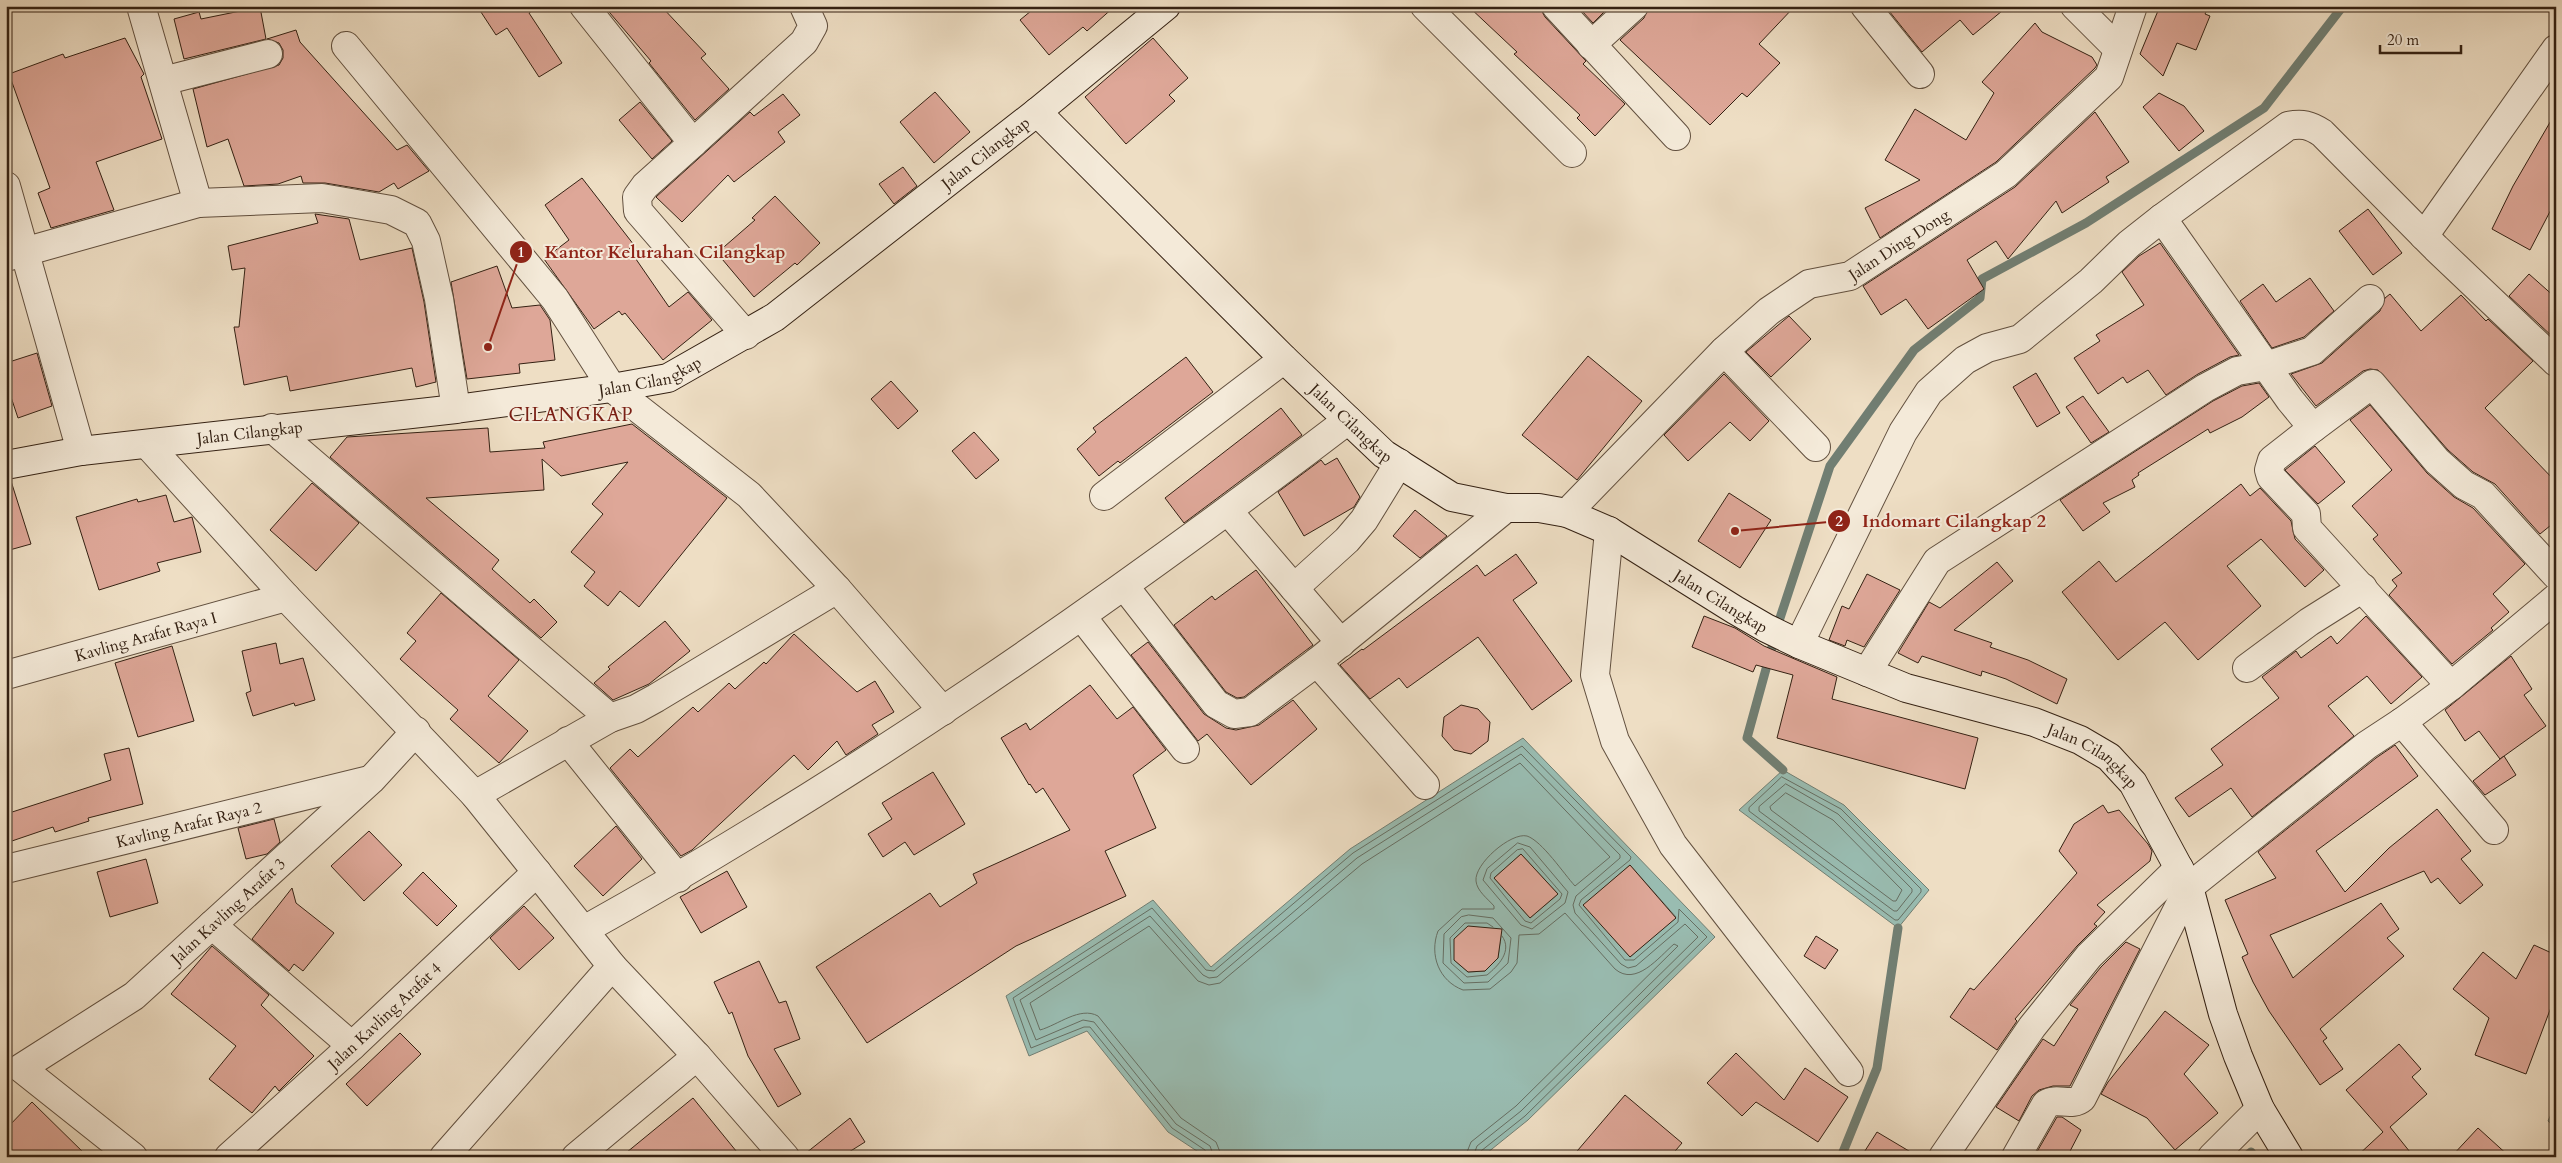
<svg xmlns="http://www.w3.org/2000/svg" width="2562" height="1163" viewBox="0 0 2562 1163" font-family="Cardo,serif">
	<rect width="100%" height="100%" fill="#eedec4"/>
	<filter id="stains"><feTurbulence type="fractalNoise" baseFrequency=".004" numOctaves="4"/><feColorMatrix values="0 0 0 0 .2 0 0 0 0 .09 0 0 0 0 .02 0 0 0 .5 -.17"/></filter>
	<radialGradient id="worn" r=".72"><stop offset=".6" stop-color="#630" stop-opacity="0"/><stop offset="1" stop-color="#630" stop-opacity=".3"/></radialGradient>
	<g fill="#99bcb1" stroke="#717e72" fill-rule="evenodd">
		<path d="M1523,738L1715,937L1528,1120L1482,1157H1206L1168,1132L1087,1031L1029,1056L1006,996L1153,900L1211,967L1350,849ZM1521,854L1558,894L1530,918L1494,878ZM1630,865L1676,917L1630,957L1584,905ZM1487,928L1500,942L1498,958L1485,971L1468,972L1454,960Z"/>
		<polygon points="1783,770 1844,805 1929,890 1898,928 1739,810"/>
		<polygon points="2556,1103 2556,1128 2548,1121"/>
	</g>
	<g fill="none" stroke-linecap="round" stroke-linejoin="round">
		<g stroke="#666e62" stroke-width="1">
			<polygon points="1782,777 1841,809 1921,889 1921,892 1898,920 1895,920 1749,811 1749,808"/>
			<polygon points="1786,784 1838,814 1912,889 1912,892 1897,911 1894,911 1759,811 1759,807"/>
			<polygon points="1786,793 1833,820 1902,890 1896,901 1893,901 1771,810 1770,807"/>
			<polygon points="1518,843 1530,847 1568,892 1565,903 1532,929 1521,925 1483,880 1487,869"/>
			<polygon points="1523,849 1562,894 1560,899 1531,923 1525,921 1490,878 1491,873 1517,850"/>
			<polygon points="1469,915 1493,918 1511,938 1508,963 1488,982 1464,983 1443,963 1444,934 1461,917"/>
			<path d="M1493,927L1487,923H1465L1450,938L1451,963L1467,977L1487,975C1498,966 1513,951 1502,936"/>
			<polyline points="1208,1157 1205,1150 1172,1128 1090,1027 1084,1027 1031,1048 1013,998 1152,908 1206,970 1214,971 1353,853 1522,746 1631,857 1630,860 1581,900 1579,905 1625,960 1634,960 1678,922 1679,909 1707,937 1525,1116 1481,1151 1479,1157"/>
			<polyline points="1214,1157 1210,1146 1176,1124 1094,1022 1083,1020 1036,1040 1020,1000 1150,916 1203,975 1209,978 1217,977 1357,858 1521,754 1620,855 1620,858 1576,896 1573,905 1575,913 1621,964 1628,968 1636,966 1685,924 1698,937 1521,1111 1477,1146 1473,1157"/>
			<path d="M1222,1157L1216,1142L1181,1118L1098,1016C1080,1006 1058,1025 1040,1030L1030,1003L1149,926L1198,981L1209,985L1220,983L1362,864L1520,763L1610,857L1575,886C1564,874 1542,841 1527,836C1511,832 1474,864 1476,881C1477,891 1487,898 1494,906V909H1462L1438,931C1429,955 1439,981 1463,990L1490,989L1511,972L1517,963L1519,935L1539,934L1565,913L1615,969C1636,987 1659,957 1674,944L1678,946L1516,1106L1471,1142L1465,1157"/>
		</g>
		<g stroke="#717e72" stroke-width="9">
			<polyline points="1783,770 1747,738 1780,618 1830,466 1914,350 1980,298 1982,279 2086,223 2264,108 2343,6"/>
			<polyline points="1841,1157 1877,1068 1898,928"/>
			<polyline points="2245,1157 2251,1152 2255,1157"/>
		</g>
	</g>
	<g fill="#dea798" stroke="#342113">
		<polygon points="477,6 539,6 529,13 562,63 539,77 507,28 496,35"/>
		<polygon points="604,6 661,6 706,54 701,58 729,89 695,120 649,63 651,61"/>
		<polygon points="1037,6 1115,6 1087,31 1083,27 1049,55 1020,20"/>
		<polygon points="1468,6 1539,6 1545,17 1586,61 1583,64 1625,104 1595,136 1577,118 1580,115 1514,54 1517,52"/>
		<polygon points="1584,6 1610,6 1593,23 1581,10"/>
		<polygon points="1649,6 1795,6 1759,44 1780,63 1747,97 1742,93 1710,125 1620,40 1644,18"/>
		<polygon points="1885,6 2008,6 1973,35 1960,20 1922,52"/>
		<polygon points="2160,6 2209,6 2205,14 2210,16 2196,50 2177,43 2163,76 2140,54"/>
		<polygon points="260,7 266,39 184,59 174,19 199,12 201,19"/>
		<polygon points="2035,23 2042,32 2092,57 2097,65 2095,68 1996,162 1880,238 1865,208 1920,180 1885,160 1915,109 1966,140 1994,93 1982,82"/>
		<polygon points="296,30 300,42 397,150 407,145 429,171 398,189 394,183 379,192 325,183 303,183 301,176 278,184 244,186 228,139 207,147 193,89 279,65 283,58 283,50 279,43 267,39"/>
		<polygon points="125,38 144,74 141,77 162,139 96,162 114,210 51,228 38,193 50,188 9,74 63,54 65,58"/>
		<polygon points="1153,38 1188,78 1169,95 1175,101 1126,144 1085,97"/>
		<polygon points="935,92 970,132 934,163 900,122"/>
		<polygon points="2159,93 2184,106 2204,131 2179,151 2143,107"/>
		<polygon points="783,94 800,115 778,132 785,142 734,182 728,175 682,222 656,197 750,112 754,116"/>
		<polygon points="640,102 672,141 652,159 619,120"/>
		<polygon points="2095,112 2129,162 2106,177 2109,182 2062,213 2056,201 2008,259 1996,241 1967,260 1984,289 1928,329 1906,299 1881,315 1863,286 2015,187"/>
		<polygon points="2556,112 2556,200 2530,250 2492,229 2513,186"/>
		<polygon points="903,167 917,186 894,204 879,184"/>
		<polygon points="582,178 634,245 629,249 669,307 688,292 712,320 663,360 625,313 622,315 619,311 594,329 544,259 569,240 545,205"/>
		<polygon points="775,196 820,243 797,265 795,263 754,297 717,253 755,220 752,218"/>
		<polygon points="2368,209 2402,253 2373,275 2339,231"/>
		<polygon points="315,214 349,219 360,260 412,248 424,302 436,382 416,387 412,368 290,391 287,376 244,385 234,327 239,327 245,268 232,270 228,246 318,223"/>
		<polygon points="2160,243 2239,355 2230,357 2198,374 2166,395 2148,370 2127,383 2123,377 2098,394 2074,358 2100,341 2096,335 2144,305 2122,272 2139,256"/>
		<polygon points="497,266 512,308 540,305 550,320 555,360 519,364 520,373 467,379 451,282"/>
		<polygon points="2529,274 2556,298 2555,339 2509,296"/>
		<polygon points="2310,278 2334,311 2304,337 2272,348 2240,301 2263,284 2276,302"/>
		<polygon points="2390,294 2421,331 2461,295 2486,321 2488,319 2533,361 2485,408 2556,482 2556,521 2540,534 2495,484 2473,472 2448,450 2378,370 2370,369 2363,371 2316,406 2291,374 2322,363 2380,311 2385,298"/>
		<polygon points="1789,316 1811,339 1771,377 1746,352"/>
		<polygon points="37,353 52,406 18,418 6,382 6,363"/>
		<polygon points="1588,356 1642,401 1577,480 1522,435"/>
		<polygon points="1186,357 1213,392 1120,463 1118,461 1099,476 1077,449 1096,432 1093,428"/>
		<polygon points="2036,373 2060,413 2037,427 2013,387"/>
		<polygon points="1724,374 1769,421 1750,441 1730,422 1688,461 1664,435"/>
		<polygon points="891,381 918,411 898,429 871,399"/>
		<polygon points="2259,383 2269,397 2242,417 2210,433 2208,429 2138,473 2139,475 2132,480 2135,487 2103,503 2110,512 2083,531 2060,500 2213,401 2242,386"/>
		<polygon points="2083,396 2109,432 2091,443 2066,407"/>
		<polygon points="2370,405 2427,473 2454,497 2473,508 2525,564 2493,594 2509,612 2491,628 2493,630 2452,664 2389,595 2397,586 2392,580 2402,573 2373,539 2378,535 2352,506 2392,470 2350,420"/>
		<polygon points="1281,408 1302,435 1184,523 1165,498"/>
		<polygon points="632,424 727,498 639,607 620,591 608,606 584,586 595,572 571,552 603,514 592,504 628,462 561,476 542,459 544,490 426,498 499,560 492,569 530,603 534,599 557,622 541,638 330,457 347,437 488,428 490,452 545,448 543,442"/>
		<polygon points="974,432 999,460 976,479 952,451"/>
		<polygon points="2315,446 2345,482 2318,504 2285,470"/>
		<polygon points="1337,458 1360,497 1354,507 1304,536 1278,492 1321,460 1325,465"/>
		<polygon points="11,481 31,544 6,551 6,482"/>
		<polygon points="312,483 359,523 316,571 270,530"/>
		<polygon points="2241,484 2250,496 2260,488 2291,521 2295,539 2324,570 2305,587 2261,539 2227,566 2261,606 2198,660 2165,622 2118,660 2062,592 2099,561 2116,582"/>
		<polygon points="1729,493 1771,520 1740,568 1698,541"/>
		<polygon points="166,495 174,522 192,517 201,552 157,563 160,571 99,590 76,517 137,499 138,502"/>
		<polygon points="1415,510 1447,536 1420,558 1393,536"/>
		<polygon points="1516,554 1537,583 1513,600 1572,681 1532,710 1478,637 1407,688 1399,678 1370,699 1340,665 1362,649 1363,650 1477,565 1485,576"/>
		<polygon points="1997,562 2013,581 1954,630 1992,643 1990,647 2028,660 2067,679 2057,704 2006,679 1982,671 1981,676 1922,656 1918,663 1898,653 1929,602 1940,608"/>
		<polygon points="1256,570 1313,645 1244,697 1237,698 1226,692 1174,625 1212,596 1215,600"/>
		<polygon points="1867,574 1900,590 1864,647 1847,640 1845,646 1829,640 1842,606 1849,609"/>
		<polygon points="441,593 519,660 488,696 528,731 499,763 450,719 458,710 400,659 416,641 407,633"/>
		<polygon points="1704,616 1735,628 1764,646 1837,677 1832,699 1978,738 1965,789 1777,738 1793,675 1756,665 1753,672 1692,647"/>
		<polygon points="2366,616 2422,677 2391,704 2367,676 2328,706 2354,736 2252,817 2231,788 2189,817 2175,798 2223,765 2211,749 2279,698 2262,677 2296,651 2301,658 2331,636 2337,644"/>
		<polygon points="665,621 690,651 649,684 613,700 594,683 610,669 608,667"/>
		<polygon points="794,634 857,692 875,681 894,712 872,725 878,734 846,755 837,741 808,770 794,755 692,850 681,856 610,768 630,749 638,757 693,707 698,712 729,683 735,689 764,662 766,664"/>
		<polygon points="1148,642 1204,714 1226,728 1236,730 1259,725 1293,700 1317,729 1251,785 1207,734 1198,741 1131,655"/>
		<polygon points="276,643 280,664 303,658 315,700 295,706 294,703 253,716 246,693 251,691 242,651"/>
		<polygon points="172,646 194,721 138,737 115,663"/>
		<polygon points="2511,656 2532,689 2524,695 2546,726 2500,759 2479,731 2465,741 2445,710"/>
		<polygon points="1090,685 1117,719 1133,707 1166,750 1133,775 1156,828 1105,851 1126,896 1016,946 867,1043 816,967 930,893 940,907 977,883 973,874 1070,830 1043,788 1036,793 1030,784 1029,785 1001,738 1026,723 1030,730"/>
		<polygon points="1461,705 1478,709 1490,722 1488,741 1471,754 1454,750 1442,736 1444,717"/>
		<polygon points="2395,745 2418,776 2316,851 2345,892 2389,848 2437,809 2471,851 2461,859 2483,885 2460,904 2438,878 2431,883 2424,871 2270,935 2293,978 2381,903 2399,929 2387,938 2404,956 2320,1029 2327,1038 2323,1041 2343,1069 2320,1085 2269,1011 2253,982 2242,957 2248,954 2225,900 2276,878 2258,852 2376,758"/>
		<polygon points="129,748 143,804 88,818 89,821 55,832 53,827 6,843 6,814 111,780 104,754"/>
		<polygon points="2504,756 2516,775 2485,795 2473,781"/>
		<polygon points="933,772 965,824 914,855 905,842 883,857 868,834 892,819 882,803"/>
		<polygon points="2103,805 2108,813 2119,810 2148,844 2152,851 2150,861 2097,905 2105,912 2094,924 2097,926 2077,946 2015,1019 2017,1021 1997,1050 1950,1017 1970,988 1974,990 2077,873 2059,851 2074,824"/>
		<polygon points="274,819 280,842 267,854 246,859 238,828"/>
		<polygon points="616,826 642,859 603,896 574,866"/>
		<polygon points="369,831 402,865 364,901 331,866"/>
		<polygon points="1521,854 1558,894 1530,918 1494,878"/>
		<polygon points="146,859 158,903 110,917 97,872"/>
		<polygon points="1630,865 1676,918 1630,957 1583,905"/>
		<polygon points="727,871 747,907 701,933 680,897"/>
		<polygon points="423,872 457,906 437,926 403,893"/>
		<polygon points="292,888 296,903 334,933 303,971 294,964 289,971 252,939"/>
		<polygon points="524,906 554,938 519,970 490,938"/>
		<polygon points="1468,926 1502,929 1498,958 1485,971 1468,972 1454,960 1454,939"/>
		<polygon points="1816,936 1838,950 1825,969 1804,956"/>
		<polygon points="2126,942 2140,949 2070,1086 2053,1086 2039,1090 2032,1096 2019,1121 1996,1107 2043,1039 2054,1046 2078,1009 2070,1005 2101,967"/>
		<polygon points="2534,945 2556,955 2556,994 2526,1074 2475,1055 2489,1018 2453,989 2483,952 2516,979"/>
		<polygon points="212,946 269,995 261,1005 314,1056 279,1091 275,1086 252,1113 209,1079 236,1046 171,994"/>
		<polygon points="759,961 779,1003 786,1001 800,1039 774,1049 801,1094 778,1107 748,1056 732,1012 729,1014 714,982"/>
		<polygon points="2165,1011 2209,1045 2184,1074 2218,1113 2175,1150 2147,1118 2101,1094 2108,1082"/>
		<polygon points="400,1033 421,1054 367,1106 346,1084"/>
		<polygon points="2399,1044 2421,1069 2412,1077 2427,1094 2390,1127 2414,1157 2356,1157 2383,1132 2346,1090"/>
		<polygon points="1736,1053 1784,1100 1805,1068 1848,1097 1818,1142 1756,1102 1742,1116 1707,1083"/>
		<polygon points="1625,1095 1682,1143 1670,1157 1572,1157"/>
		<polygon points="693,1098 741,1157 621,1157"/>
		<polygon points="32,1102 88,1157 6,1157 6,1129"/>
		<polygon points="2057,1117 2062,1117 2081,1130 2067,1157 2034,1157"/>
		<polygon points="850,1118 865,1142 841,1157 801,1157"/>
		<polygon points="2478,1128 2510,1157 2451,1157"/>
		<polygon points="1877,1132 1919,1157 1861,1157"/>
	</g>
	<g fill="none" stroke-linecap="round" stroke-linejoin="round">
		<g stroke="#62503f" stroke-width="30">
			<g id="street">
				<polyline points="141,6 198,203"/>
				<polyline points="584,6 693,143 645,186 637,197 638,211 746,335"/>
				<polyline points="1425,6 1572,153"/>
				<polyline points="1556,6 1676,136"/>
				<polyline points="1865,6 1920,74"/>
				<polyline points="2075,6 2118,49"/>
				<polyline points="1591,45 1634,6"/>
				<polyline points="346,46 555,299 612,388 749,495 837,589 943,711"/>
				<polyline points="163,81 268,54"/>
				<polyline points="693,143 804,42 813,26 804,6"/>
				<polyline points="6,186 81,451"/>
				<polyline points="2162,218 2290,400 2313,428 2272,460 2269,470 2271,477 2306,514 2307,528 2451,686"/>
				<polyline points="2424,236 2556,49"/>
				<polyline points="6,257 198,203 322,198 391,210 417,223 426,241 439,299 456,409"/>
				<polyline points="1724,351 1816,447"/>
				<polyline points="272,428 610,718"/>
				<polyline points="2313,428 2372,384 2437,461 2464,485 2483,495 2556,575"/>
				<polyline points="147,444 286,597 475,795 612,966 697,1056 785,1157"/>
				<polyline points="1104,496 1284,359"/>
				<polyline points="1228,511 1341,643"/>
				<path id="s1" d="M1567,513L1724,351L1769,311L1809,284L1850,276L2006,174L2109,77L2133,6"/>
				<polyline points="1609,531 1595,675 1615,741 1673,845 1849,1072"/>
				<polyline points="1125,587 1216,704 1234,714 1250,712 1317,662 1506,508"/>
				<polyline points="1294,588 1347,540 1364,520 1399,463"/>
				<polyline points="1082,617 1185,749"/>
				<path d="M1799,644L1903,432L1929,392L1965,360L1987,348L2020,339L2091,281L2129,244L2162,218L2288,126C2302,123 2310,125 2322,133L2436,248L2556,362"/>
				<polyline points="1317,662 1425,785"/>
				<polyline points="2247,668 2309,622 2363,588"/>
				<polyline points="1867,672 1937,561 2205,388 2237,371 2266,366 2312,351 2370,299"/>
				<path id="s2" d="M6,675L286,597"/>
				<polyline points="2402,722 2494,830"/>
				<polyline points="568,741 678,878"/>
				<polyline points="475,795 610,718 636,709 656,698 837,589"/>
				<path id="s3" d="M6,869L369,780"/>
				<polyline points="212,925 352,1046"/>
				<path d="M584,930C852,781 1104,606 1348,420"/>
				<path id="s4" d="M133,1157L21,1068L134,996L371,780L416,731"/>
				<path id="s5" d="M229,1157L352,1046L537,872"/>
				<polyline points="444,1157 612,966"/>
				<polyline points="576,1157 697,1056"/>
				<polyline points="1943,1157 2032,1027 2089,956 2179,868"/>
				<path d="M2016,1157L2046,1104C2057,1097 2072,1107 2082,1098L2189,887L2367,745L2402,722L2451,686L2556,598"/>
				<polyline points="2212,1157 2260,1109"/>
			</g>
		</g>
		<g stroke="#342113" stroke-width="30">
			<g id="secondary">
				<path id="s6" d="M1037,112L1284,359L1384,454L1452,497L1506,508H1539L1567,513L1609,531L1735,610L1766,628L1799,644L1906,688L2034,722L2080,740L2109,757L2133,783L2189,887L2223,1014L2238,1056L2260,1109L2289,1157"/>
				<path id="s7" d="M6,465L81,451L456,409L612,388L668,378L775,317L1037,112L1166,6"/>
			</g>
		</g>
		<use href="#street" stroke="#f4ead9" stroke-width="28"/>
		<use href="#secondary" stroke="#f4ead9" stroke-width="28"/>
	</g>
	<g text-anchor="middle" stroke-width="4" stroke-linejoin="round" paint-order="stroke">
		<g font-size="16" fill="#342113" stroke="#f4ead9">
			<text dy="6" stroke="none"><textPath href="#s7" startOffset="1058">Jalan Cilangkap</textPath></text>
			<text dy="6" stroke="none"><textPath href="#s1" startOffset="434">Jalan Ding Dong</textPath></text>
			<text dy="6" stroke="none"><textPath href="#s7" startOffset="651">Jalan Cilangkap</textPath></text>
			<text dy="6" stroke="none"><textPath href="#s6" startOffset="442">Jalan Cilangkap</textPath></text>
			<text dy="6" stroke="none"><textPath href="#s7" startOffset="246">Jalan Cilangkap</textPath></text>
			<text dy="6" stroke="none"><textPath href="#s6" startOffset="862">Jalan Cilangkap</textPath></text>
			<text dy="6" stroke="none"><textPath href="#s2" startOffset="145">Kavling Arafat Raya I</textPath></text>
			<text dy="6" stroke="none"><textPath href="#s6" startOffset="1268">Jalan Cilangkap</textPath></text>
			<text dy="6" stroke="none"><textPath href="#s3" startOffset="188">Kavling Arafat Raya 2</textPath></text>
			<text dy="6" stroke="none"><textPath href="#s4" startOffset="404">Jalan Kavling Arafat 3</textPath></text>
			<text dy="6" stroke="none"><textPath href="#s5" startOffset="210">Jalan Kavling Arafat 4</textPath></text>
		</g>
		<g font-size="19" letter-spacing="1" fill="#7a1f14" stroke="#f4ead9">
			<text x="571" y="421">CILANGKAP</text>
		</g>
	</g>
	<path fill="none" stroke="#8f2418" stroke-width="2" d="M488 347L521 252M1735 531L1839 521"/>
	<g fill="#8f2418" stroke="#f4ead9" stroke-width="2">
		<circle cx="488" cy="347" r="5"/>
		<circle cx="1735" cy="531" r="5"/>
		<circle cx="521" cy="252" r="12"/>
		<circle cx="1839" cy="521" r="12"/>
	</g>
	<g font-size="15" text-anchor="middle" font-weight="bold" fill="#fff">
		<text x="521" y="257">1</text>
		<text x="1839" y="526">2</text>
	</g>
	<g font-size="18" text-anchor="middle" font-weight="bold" fill="#8f2418" stroke="#f4ead9" stroke-width="4" stroke-linejoin="round" paint-order="stroke">
		<text x="665" y="258">Kantor Kelurahan Cilangkap</text>
		<text x="1954" y="527">Indomart Cilangkap 2</text>
	</g>
	<rect width="2562" height="1163" fill="none" stroke="#eedec4" stroke-width="25"/>
	<rect x="8" y="8" width="2547" height="1148" fill="none" stroke="#342113" stroke-width="2.5"/>
	<rect x="12" y="12" width="2537" height="1138" fill="none" stroke="#342113"/>
	<path d="M2380 45v8h81v-8" fill="none" stroke="#342113" stroke-width="2.5"/>
	<text x="2387" y="45" font-size="15" fill="#342113" stroke="#f4ead9" stroke-width="4" paint-order="stroke">20 m</text>
	<rect width="100%" height="100%" filter="url(#stains)"/>
	<rect width="100%" height="100%" fill="url(#worn)"/>
</svg>
